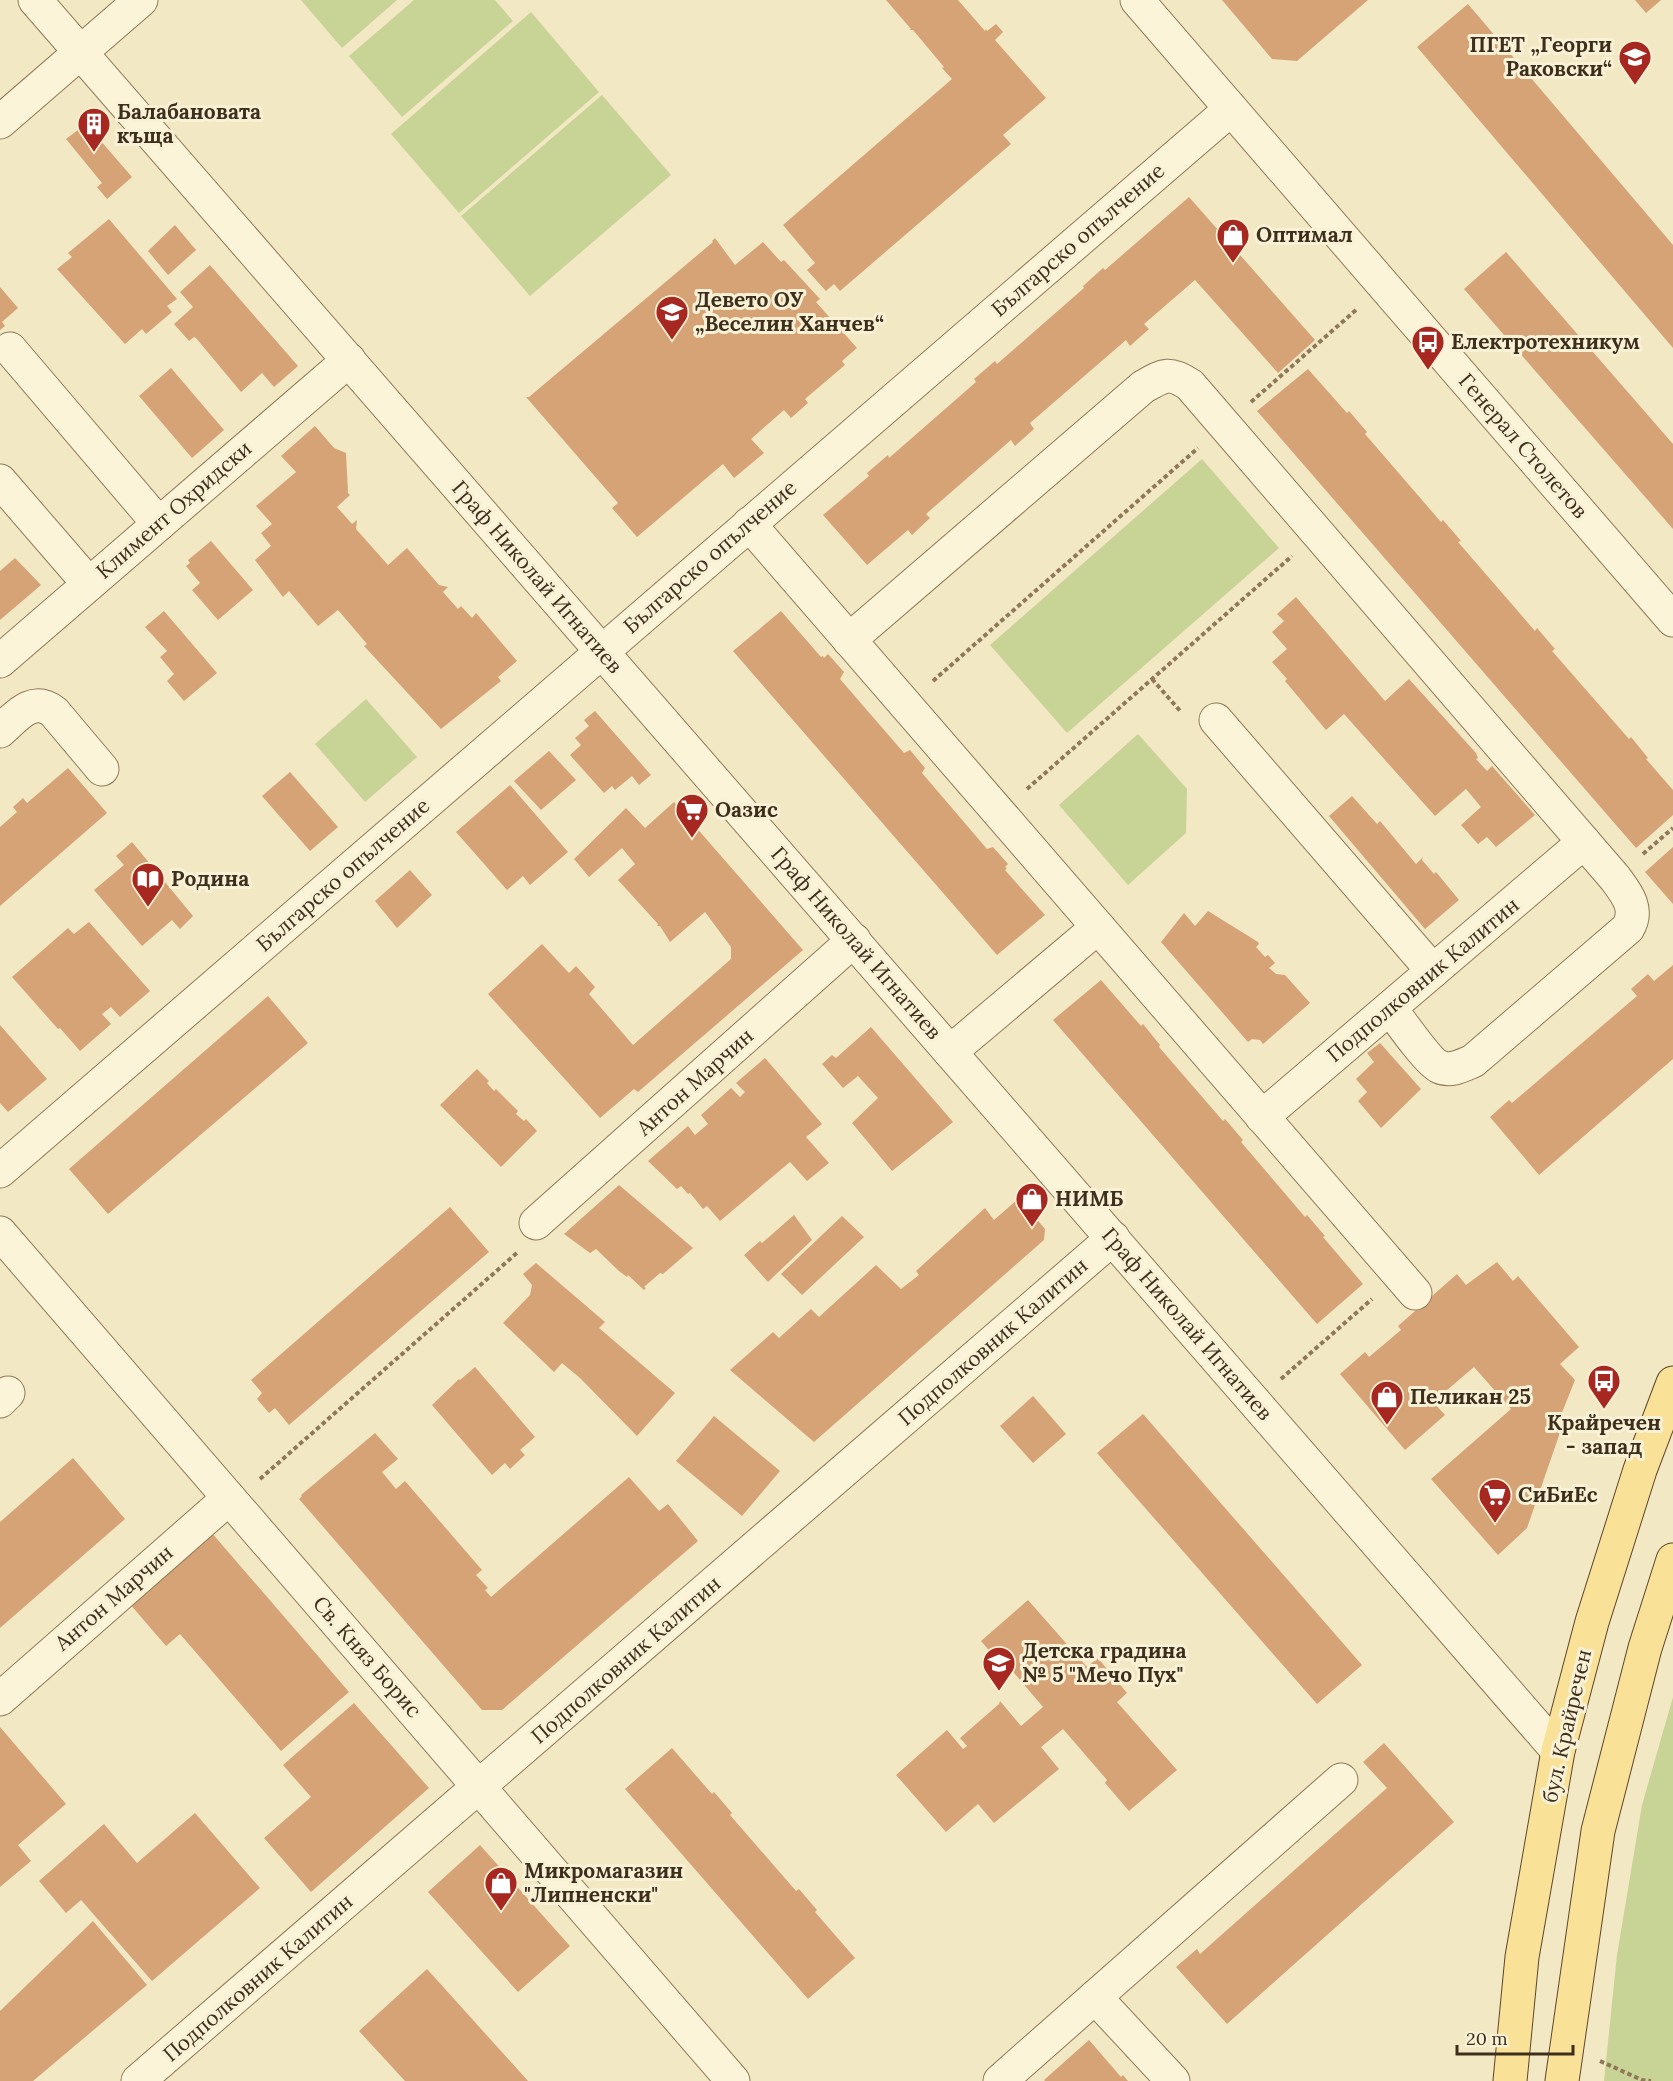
<svg xmlns="http://www.w3.org/2000/svg" width="1673" height="2081" viewBox="0 0 1673 2081" font-family="Lora,serif">
	<rect width="100%" height="100%" fill="#f3e8c4"/>
	<g fill="#c8d396">
		<polygon points="301,0 397,0 342,48"/>
		<polygon points="414,0 495,0 513,21 402,117 349,56"/>
		<polygon points="531,12 599,92 459,213 391,134"/>
		<polygon points="602,95 671,175 530,296 461,216"/>
		<polygon points="1202,459 1279,548 1067,733 990,645"/>
		<polygon points="366,699 417,757 365,802 315,744"/>
		<polygon points="1138,734 1187,789 1186,833 1128,885 1059,805"/>
		<polygon points="1673,1697 1673,2081 1604,2081 1617,1955 1642,1805"/>
	</g>
	<g fill="#d5a376">
		<polygon points="886,0 958,0 985,31 986,29 987,31 996,24 1003,32 995,40 1046,98 1003,135 1011,144 840,291 834,284 826,291 807,270 815,263 783,225 952,79 942,68 944,67 913,30 909,30 911,29"/>
		<polygon points="1222,0 1368,0 1297,61 1272,59"/>
		<polygon points="1635,0 1661,0 1646,13"/>
		<polygon points="1468,4 1673,245 1673,348 1417,47"/>
		<polygon points="86,124 132,177 107,199 97,187 102,183 66,139"/>
		<polygon points="1189,197 1315,340 1278,373 1195,280 1144,324 1149,329 1130,346 1126,340 1030,423 1034,429 1015,446 1011,440 926,514 930,518 912,535 908,530 867,565 823,515 869,476 867,473 888,455 889,458 976,382 974,379 995,361 997,364 1084,288 1083,286 1103,268 1105,270"/>
		<polygon points="109,219 177,299 167,306 172,312 146,334 142,329 125,344 57,269 72,257 68,253"/>
		<polygon points="175,225 196,250 168,275 148,251"/>
		<polygon points="715,238 735,265 763,242 781,262 784,260 820,299 816,302 857,348 842,361 845,365 805,399 808,403 791,418 784,410 751,439 764,453 734,478 723,464 637,537 612,508 618,503 526,397 529,397 713,242 712,241"/>
		<polygon points="1506,252 1673,444 1673,529 1464,289"/>
		<polygon points="210,265 298,366 274,387 262,373 241,392 196,338 194,337 189,341 174,324 193,307 180,292"/>
		<polygon points="0,287 18,308 2,322 5,326 0,330"/>
		<polygon points="171,368 224,430 192,458 139,396"/>
		<polygon points="1308,369 1347,413 1349,411 1367,432 1365,434 1441,522 1443,520 1461,541 1458,542 1535,631 1537,628 1555,649 1552,651 1629,739 1631,737 1648,758 1646,759 1673,790 1673,815 1636,848 1257,411"/>
		<polygon points="315,426 334,448 346,453 348,493 350,495 337,507 352,524 357,520 356,529 388,565 407,548 439,585 448,587 443,592 458,609 461,606 472,618 476,613 517,661 498,677 501,681 441,729 364,646 367,644 338,610 318,626 289,591 283,597 255,560 271,546 261,533 272,524 256,506 296,472 281,456"/>
		<polygon points="211,541 253,590 218,620 192,590 200,583 186,566 190,563 188,560"/>
		<polygon points="15,558 41,585 0,620 0,571"/>
		<polygon points="1296,597 1385,701 1409,679 1476,753 1478,758 1476,759 1487,771 1492,766 1535,815 1496,847 1487,837 1478,844 1461,825 1481,807 1466,789 1435,816 1344,714 1326,730 1285,681 1287,679 1272,662 1287,649 1272,632 1284,621 1277,614"/>
		<polygon points="164,611 217,673 184,701 167,681 174,674 160,657 167,651 145,627"/>
		<polygon points="781,611 821,657 823,656 824,658 828,654 844,672 840,679 904,753 910,750 925,768 922,773 987,849 993,847 1008,864 1005,867 1007,868 1005,870 1045,915 997,955 733,651"/>
		<polygon points="595,711 651,775 639,785 632,776 615,790 612,786 604,793 570,755 581,745 575,738 589,726 584,720"/>
		<polygon points="549,751 576,780 541,810 514,781"/>
		<polygon points="68,768 107,813 0,906 0,827 17,812 13,807 23,798 27,803"/>
		<polygon points="290,772 338,827 310,851 262,796"/>
		<polygon points="510,785 568,852 530,885 523,876 507,890 456,832"/>
		<polygon points="1352,796 1377,824 1380,821 1416,864 1423,857 1422,860 1434,874 1436,872 1459,900 1425,929 1329,816"/>
		<polygon points="674,802 803,950 638,1092 634,1089 600,1118 488,994 542,944 569,973 576,966 595,987 589,994 633,1045 731,959 731,947 705,912 670,942 660,926 657,926 658,924 618,880 635,864 622,848 589,877 574,859 626,808 645,828"/>
		<polygon points="132,842 193,916 180,929 172,920 142,946 94,890 124,865 116,856"/>
		<polygon points="1673,847 1673,904 1645,872"/>
		<polygon points="410,870 432,895 397,928 375,901"/>
		<polygon points="1208,911 1258,942 1259,944 1256,947 1265,957 1268,955 1275,963 1269,968 1276,974 1285,975 1310,1003 1263,1044 1260,1040 1252,1039 1248,1042 1161,942 1184,913 1195,926"/>
		<polygon points="89,922 150,991 120,1017 111,1007 102,1014 111,1024 80,1051 60,1028 58,1029 12,977 68,928 74,934"/>
		<polygon points="1673,965 1673,1059 1539,1175 1490,1117 1509,1100 1512,1103 1637,996 1631,989 1648,974 1654,981"/>
		<polygon points="1101,980 1141,1026 1143,1024 1160,1045 1159,1047 1223,1121 1225,1119 1243,1140 1241,1142 1305,1217 1307,1215 1325,1236 1323,1237 1363,1284 1317,1324 1053,1020"/>
		<polygon points="268,996 308,1043 108,1214 69,1169"/>
		<polygon points="0,1025 47,1079 8,1112 0,1103"/>
		<polygon points="871,1027 953,1122 892,1171 852,1123 878,1098 858,1076 843,1088 822,1064 832,1055 836,1058"/>
		<polygon points="1380,1043 1421,1089 1381,1128 1358,1101 1367,1092 1356,1079 1374,1062 1367,1053"/>
		<polygon points="765,1058 822,1124 806,1137 829,1163 807,1181 790,1162 720,1221 707,1206 703,1209 690,1193 688,1194 681,1186 677,1189 648,1161 688,1126 695,1135 708,1124 701,1115 731,1088 740,1097 745,1092 736,1083"/>
		<polygon points="477,1069 489,1081 487,1083 494,1091 496,1089 518,1111 516,1114 524,1121 526,1119 537,1131 501,1167 440,1105"/>
		<polygon points="619,1185 693,1248 663,1274 660,1273 644,1287 646,1288 644,1290 628,1275 627,1277 619,1271 596,1249 590,1253 564,1234"/>
		<polygon points="1019,1198 1045,1229 1044,1240 814,1442 730,1370 773,1332 779,1338 811,1309 819,1317 876,1265 901,1289 919,1275 916,1271 985,1208 994,1220"/>
		<polygon points="450,1207 489,1252 289,1425 275,1408 269,1413 257,1399 262,1393 251,1380"/>
		<polygon points="794,1215 812,1240 768,1282 744,1255 760,1241 762,1243"/>
		<polygon points="842,1216 864,1237 802,1295 781,1274"/>
		<polygon points="1497,1262 1513,1281 1518,1276 1579,1347 1560,1364 1575,1380 1559,1420 1563,1424 1527,1528 1498,1555 1431,1479 1511,1409 1474,1367 1433,1402 1445,1415 1405,1450 1340,1374 1365,1352 1369,1357 1401,1330 1398,1326 1457,1274 1466,1285"/>
		<polygon points="536,1263 605,1322 599,1328 675,1393 637,1436 580,1378 562,1363 554,1372 503,1323 530,1295 532,1285 523,1274"/>
		<polygon points="475,1367 535,1437 520,1450 525,1455 510,1469 505,1463 492,1475 432,1405 459,1379 460,1380"/>
		<polygon points="1033,1396 1066,1434 1033,1463 1000,1426"/>
		<polygon points="1143,1414 1362,1665 1317,1704 1097,1453"/>
		<polygon points="714,1416 780,1471 742,1516 676,1461"/>
		<polygon points="375,1433 398,1459 382,1472 396,1489 405,1481 482,1570 476,1575 488,1588 485,1590 491,1597 629,1477 659,1511 668,1504 698,1541 502,1710 482,1710 299,1499 302,1496 301,1495"/>
		<polygon points="73,1458 125,1519 0,1628 0,1522"/>
		<polygon points="211,1532 349,1692 281,1751 180,1634 166,1646 129,1603"/>
		<polygon points="1028,1600 1087,1667 1098,1658 1127,1693 1117,1702 1177,1770 1129,1811 1105,1783 1107,1780 1063,1729 1041,1747 1059,1769 994,1823 978,1804 946,1832 896,1775 947,1730 963,1749 967,1746 960,1738 999,1704 1000,1701 1021,1726 1043,1707 1009,1667 1005,1669 981,1641"/>
		<polygon points="354,1703 429,1788 311,1892 264,1838 311,1797 283,1765"/>
		<polygon points="0,1727 66,1804 18,1845 31,1861 0,1887"/>
		<polygon points="1384,1743 1454,1822 1227,2024 1176,1967 1197,1949 1200,1954 1387,1788 1363,1762"/>
		<polygon points="672,1748 712,1794 714,1792 732,1813 730,1815 796,1891 799,1889 817,1910 815,1912 855,1958 808,1999 625,1789"/>
		<polygon points="195,1813 260,1888 152,1981 81,1900 66,1913 39,1881 104,1824 137,1863"/>
		<polygon points="480,1845 570,1946 518,1992 428,1892"/>
		<polygon points="93,1921 147,1985 33,2081 0,2081 0,2011"/>
		<polygon points="427,1969 528,2081 405,2081 359,2031"/>
		<polygon points="1089,2040 1121,2077 1123,2075 1128,2081 1045,2081 1044,2080"/>
	</g>
	<g fill="none" stroke-linecap="round" stroke-linejoin="round">
		<g stroke="#907958" stroke-width="35">
			<g id="minor">
				<polyline points="35,0 1558,1751"/>
				<polyline points="1137,0 1673,620"/>
				<polyline points="0,122 141,0"/>
				<polyline points="10,349 159,524"/>
				<polyline points="0,481 89,584"/>
				<polyline points="749,524 1415,1293"/>
				<path d="M849,640L1143,387C1164,375 1169,371 1190,385L1615,878C1627,894 1639,909 1628,928L1473,1061C1463,1065 1451,1072 1440,1067C1429,1063 1399,1020 1390,1008"/>
				<polyline points="0,661 349,360"/>
				<polyline points="1216,720 1433,971"/>
				<path d="M0,731C16,717 32,695 54,712L102,769"/>
				<polyline points="950,1052 1098,927"/>
				<polyline points="1262,1117 1584,842"/>
				<polyline points="0,1171 1231,109"/>
				<polyline points="536,1223 854,940"/>
				<polyline points="0,1233 733,2081"/>
				<polyline points="0,1401 8,1393"/>
				<polyline points="0,1699 229,1498"/>
				<polyline points="1095,1997 1173,2081"/>
				<polyline points="138,2081 1113,1238"/>
				<polyline points="1000,2081 1341,1780"/>
			</g>
		</g>
		<g stroke="#5d462c" stroke-width="35">
			<g id="major">
				<polyline points="1510,2081 1522,1957 1558,1751 1592,1622 1640,1470 1673,1383"/>
				<polyline points="1562,2081 1598,1831 1645,1648 1673,1560"/>
			</g>
		</g>
		<g stroke="#907958" stroke-width="4" stroke-dasharray="4.5 3" stroke-linecap="butt">
			<polyline points="1251,402 1356,310"/>
			<polyline points="1152,679 1181,712"/>
			<polyline points="933,681 1198,448"/>
			<polyline points="1027,789 1292,556"/>
			<polyline points="1643,854 1673,828"/>
			<polyline points="1281,1379 1372,1299"/>
			<polyline points="260,1479 518,1252"/>
			<polyline points="1600,2061 1642,2080 1651,2081"/>
		</g>
		<use href="#minor" stroke="#fcf4d9" stroke-width="33"/>
		<use href="#major" stroke="#f9e198" stroke-width="33"/>
	</g>
	<defs>
		<g id="school-pin" transform="scale(1.725)"><path d="M0 17L-7.5 6A9.5 9.5 0 1 1 7.5 6Z" fill="#a62821" stroke="#f9f1d5"/><path d="M0-5L7-2L0 1L-7-2ZM-4 1L0 2.5L4 1V4Q0 6-4 4Z" fill="#fff"/></g>
		<g id="building-pin" transform="scale(1.725)"><path d="M0 17L-7.5 6A9.5 9.5 0 1 1 7.5 6Z" fill="#a62821" stroke="#f9f1d5"/><path d="M-4-6H4V6H1V3H-1V6H-4ZM-2.5-4.3h1.7v1.8h-1.7ZM.8-4.3h1.7v1.8H.8ZM-2.5-1h1.7V.8h-1.7ZM.8-1h1.7V.8H.8Z" fill="#fff"/></g>
		<g id="shop-pin" transform="scale(1.725)"><path d="M0 17L-7.5 6A9.5 9.5 0 1 1 7.5 6Z" fill="#a62821" stroke="#f9f1d5"/><path d="M-5-2.5h2.3a2.7 3.5 0 0 1 5.4 0H5L5.5 6h-11ZM-1.5-2.5h3a1.5 2.3 0 0 0-3 0Z" fill="#fff"/></g>
		<g id="bus-pin" transform="scale(1.725)"><path d="M0 17L-7.5 6A9.5 9.5 0 1 1 7.5 6Z" fill="#a62821" stroke="#f9f1d5"/><path d="M-5-6H5V4H4V6H2V4H-2V6H-4V4H-5ZM-3.5-4V0h7V-4ZM-3.5 1.2v1.5H-2V1.2ZM2 1.2v1.5H3.5V1.2Z" fill="#fff"/></g>
		<g id="supermarket-pin" transform="scale(1.725)"><path d="M0 17L-7.5 6A9.5 9.5 0 1 1 7.5 6Z" fill="#a62821" stroke="#f9f1d5"/><path d="M-6-5.5h2.5l.6 2H6L4.5 2H-2.5L-4.4-4H-6ZM-1.5 3.2a1.3 1.3 0 1 0 .1 0ZM3 3.2a1.3 1.3 0 1 0 .1 0Z" fill="#fff"/></g>
		<g id="library-pin" transform="scale(1.725)"><path d="M0 17L-7.5 6A9.5 9.5 0 1 1 7.5 6Z" fill="#a62821" stroke="#f9f1d5"/><path d="M-6-4Q-3-5.5-.7-3.5V5Q-3 3-6 4ZM6-4Q3-5.5 .7-3.5V5Q3 3 6 4Z" fill="#fff"/></g>
	</defs>
	<g fill-rule="evenodd">
		<use href="#school-pin" x="1635" y="57"/>
		<use href="#building-pin" x="94" y="124"/>
		<use href="#shop-pin" x="1233" y="235"/>
		<use href="#school-pin" x="672" y="312"/>
		<use href="#bus-pin" x="1428" y="342"/>
		<use href="#supermarket-pin" x="692" y="810"/>
		<use href="#library-pin" x="148" y="879"/>
		<use href="#shop-pin" x="1032" y="1199"/>
		<use href="#bus-pin" x="1604" y="1381"/>
		<use href="#shop-pin" x="1387" y="1397"/>
		<use href="#supermarket-pin" x="1495" y="1495"/>
		<use href="#school-pin" x="999" y="1663"/>
		<use href="#shop-pin" x="501" y="1883"/>
	</g>
	<g text-anchor="middle" stroke-width="6" stroke-linejoin="round" paint-order="stroke">
		<g font-size="21" font-weight="bold" fill="#3e2f1d" stroke="#f9f1d5" text-anchor="start">
			<text x="1612" y="52" text-anchor="end">ПГЕТ „Георги<tspan x="1612" dy="24">Раковски“</tspan></text>
			<text x="117" y="119">Балабановата<tspan x="117" dy="24">къща</tspan></text>
			<text x="1256" y="242">Оптимал</text>
			<text x="695" y="307">Девето ОУ<tspan x="695" dy="24">„Веселин Ханчев“</tspan></text>
			<text x="1451" y="349">Електротехникум</text>
			<text x="715" y="817">Оазис</text>
			<text x="171" y="886">Родина</text>
			<text x="1055" y="1206">НИМБ</text>
			<text x="1410" y="1404">Пеликан 25</text>
			<text x="1604" y="1430" text-anchor="middle">Крайречен<tspan x="1604" dy="24">- запад</tspan></text>
			<text x="1518" y="1502">СиБиЕс</text>
			<text x="1022" y="1658">Детска градина<tspan x="1022" dy="24">№ 5 "Мечо Пух"</tspan></text>
			<text x="524" y="1878">Микромагазин<tspan x="524" dy="24">"Липненски"</tspan></text>
		</g>
		<g font-size="21" fill="#3e2f1d" stroke="#f9f1d5">
			<text transform="translate(1078 240) rotate(-41)" y="7">Българско опълчение</text>
			<text transform="translate(1523 446) rotate(49)" y="7">Генерал Столетов</text>
			<text transform="translate(174 510) rotate(-41)" y="7">Климент Охридски</text>
			<text transform="translate(710 557) rotate(-41)" y="7">Българско опълчение</text>
			<text transform="translate(537 577) rotate(49)" y="7">Граф Николай Игнатиев</text>
			<text transform="translate(343 875) rotate(-41)" y="7">Българско опълчение</text>
			<text transform="translate(856 943) rotate(49)" y="7">Граф Николай Игнатиев</text>
			<text transform="translate(1423 980) rotate(-40)" y="7">Подполковник Калитин</text>
			<text transform="translate(695 1082) rotate(-42)" y="7">Антон Марчин</text>
			<text transform="translate(1187 1324) rotate(49)" y="7">Граф Николай Игнатиев</text>
			<text transform="translate(993 1342) rotate(-41)" y="7">Подполковник Калитин</text>
			<text transform="translate(114 1598) rotate(-41)" y="7">Антон Марчин</text>
			<text transform="translate(367 1657) rotate(49)" y="7">Св. Княз Борис</text>
			<text transform="translate(626 1660) rotate(-41)" y="7">Подполковник Калитин</text>
			<text transform="translate(1567 1726) rotate(-77)" y="7">бул. Крайречен</text>
			<text transform="translate(258 1978) rotate(-41)" y="7">Подполковник Калитин</text>
		</g>
	</g>
	<path d="M1457 2045v9h116v-9" fill="none" stroke="#3e2f1d" stroke-width="3"/>
	<text x="1466" y="2045" font-size="18" fill="#3e2f1d" stroke="#f9f1d5" stroke-width="4.5" paint-order="stroke">20 m</text>
</svg>
